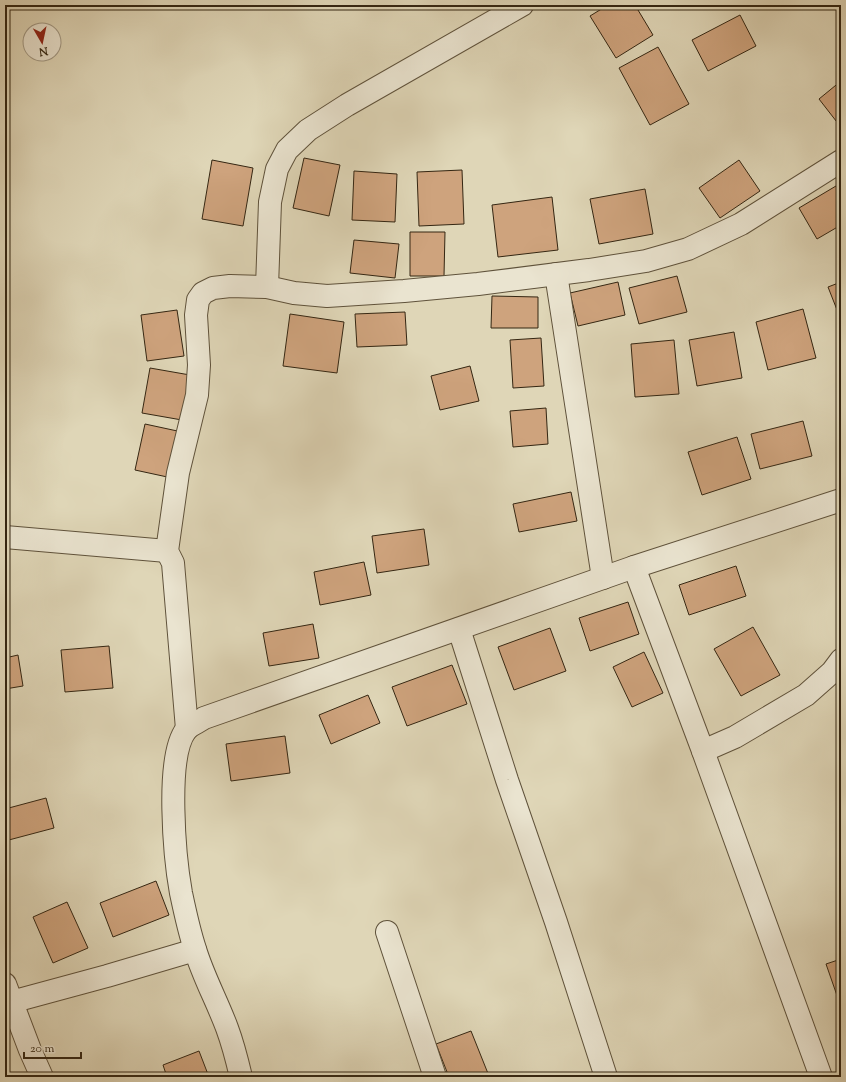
<svg xmlns="http://www.w3.org/2000/svg" width="846" height="1082" viewBox="0 0 846 1082" font-family="'Sorts Mill Goudy',serif">
	<rect width="100%" height="100%" fill="#dfd6b7"/>
	<filter id="stains"><feTurbulence type="fractalNoise" baseFrequency=".005" numOctaves="4"/><feColorMatrix values="0 0 0 0 .2 0 0 0 0 .09 0 0 0 0 .02 0 0 0 .5 -.17"/></filter>
	<radialGradient id="worn" r=".72"><stop offset=".6" stop-color="#630" stop-opacity="0"/><stop offset="1" stop-color="#630" stop-opacity=".3"/></radialGradient>
	<g fill="#cea37d" stroke="#342612">
		<polygon points="608,5 635,5 653,35 616,58 590,16"/>
		<polygon points="740,15 756,46 708,71 692,40"/>
		<polygon points="658,47 689,104 650,125 619,68"/>
		<polygon points="841,81 841,125 840,126 819,99"/>
		<polygon points="304,158 340,165 329,216 293,208"/>
		<polygon points="212,160 253,168 243,226 202,219"/>
		<polygon points="739,160 760,191 720,218 699,188"/>
		<polygon points="462,170 464,224 419,226 417,172"/>
		<polygon points="354,171 397,174 395,222 352,220"/>
		<polygon points="841,183 841,225 817,239 799,208"/>
		<polygon points="645,189 653,234 599,244 590,199"/>
		<polygon points="552,197 558,250 498,257 492,205"/>
		<polygon points="410,232 445,232 444,276 410,276"/>
		<polygon points="354,240 399,244 395,278 350,273"/>
		<polygon points="677,276 687,312 639,324 629,288"/>
		<polygon points="618,282 625,315 578,326 570,293"/>
		<polygon points="841,282 841,320 828,287"/>
		<polygon points="492,296 538,297 538,328 491,328"/>
		<polygon points="803,309 816,358 768,370 756,322"/>
		<polygon points="177,310 184,356 147,361 141,315"/>
		<polygon points="405,312 407,345 357,347 355,314"/>
		<polygon points="290,314 344,322 337,373 283,366"/>
		<polygon points="734,332 742,378 697,386 689,340"/>
		<polygon points="541,338 544,386 513,388 510,340"/>
		<polygon points="674,340 679,394 635,397 631,344"/>
		<polygon points="470,366 479,401 440,410 431,376"/>
		<polygon points="150,368 190,375 182,420 142,413"/>
		<polygon points="546,408 548,444 513,447 510,411"/>
		<polygon points="803,421 812,456 760,469 751,434"/>
		<polygon points="145,424 182,432 172,478 135,470"/>
		<polygon points="737,437 751,479 702,495 688,452"/>
		<polygon points="571,492 577,521 519,532 513,504"/>
		<polygon points="424,529 429,565 377,573 372,536"/>
		<polygon points="364,562 371,595 320,605 314,572"/>
		<polygon points="736,566 746,596 689,615 679,585"/>
		<polygon points="628,602 639,634 590,651 579,618"/>
		<polygon points="313,624 319,658 269,666 263,633"/>
		<polygon points="753,627 780,675 741,696 714,649"/>
		<polygon points="550,628 566,671 514,690 498,647"/>
		<polygon points="109,646 113,688 65,692 61,650"/>
		<polygon points="644,652 663,693 632,707 613,667"/>
		<polygon points="18,655 23,686 5,689 5,658"/>
		<polygon points="452,665 467,704 407,726 392,687"/>
		<polygon points="368,695 380,723 331,744 319,715"/>
		<polygon points="285,736 290,773 231,781 226,744"/>
		<polygon points="46,798 54,828 5,841 5,809"/>
		<polygon points="156,881 169,915 113,937 100,903"/>
		<polygon points="67,902 88,948 53,963 33,917"/>
		<polygon points="841,959 841,1007 826,964"/>
		<polygon points="471,1031 489,1076 486,1077 449,1077 436,1044"/>
		<polygon points="199,1051 209,1077 167,1077 163,1065"/>
	</g>
	<g fill="none" stroke-linecap="round" stroke-linejoin="round">
		<g stroke="#5f523b" stroke-width="24">
			<g id="minor">
				<polyline points="556,274 603,578"/>
				<polyline points="267,287 270,202 277,169 287,150 308,130 347,105 522,5"/>
				<polyline points="5,537 167,551"/>
				<polyline points="634,567 703,751 821,1077"/>
				<polyline points="459,629 507,780 556,922 606,1077"/>
				<polyline points="187,729 173,563 167,551 178,473 197,395 199,365 196,315 198,300 203,293 213,288 230,286 267,287 294,293 327,296 404,291 478,284 589,270 646,261 688,249 741,224 841,161"/>
				<polyline points="703,751 735,737 806,695 832,672 841,660"/>
				<polyline points="387,932 435,1077"/>
				<polyline points="5,984 30,1050 42,1077"/>
				<polyline points="11,1002 107,976 195,950"/>
				<path d="M241,1077C237,1060 233,1044 227,1028C217,1001 203,976 195,949C189,931 185,912 181,893C175,860 165,757 186,730C190,725 199,722 204,718L634,567L841,500"/>
			</g>
		</g>
		<use href="#minor" stroke="#eae4d0" stroke-width="22"/>
	</g>
	<rect width="846" height="1082" fill="none" stroke="#dfd6b7" stroke-width="20"/>
	<rect x="6" y="6" width="834" height="1070" fill="none" stroke="#342612" stroke-width="2"/>
	<rect x="10" y="10" width="826" height="1062" fill="none" stroke="#342612"/>
	<g transform="translate(42 42) rotate(171)"><circle r="19" fill="#eae4d0" stroke="#a19884"/>
	<path d="M0-3L7 15L0 10L-7 15Z" fill="#8f2418"/>
	<text y="-6" font-size="11" font-weight="bold" text-anchor="middle" fill="#342612">N</text>
	</g>
	<path d="M24 1052v6h57v-6" fill="none" stroke="#342612" stroke-width="2"/>
	<text x="30" y="1052" font-size="12" fill="#342612" stroke="#eae4d0" stroke-width="3" paint-order="stroke">20 m</text>
	<rect width="100%" height="100%" filter="url(#stains)"/>
	<rect width="100%" height="100%" fill="url(#worn)"/>
</svg>
